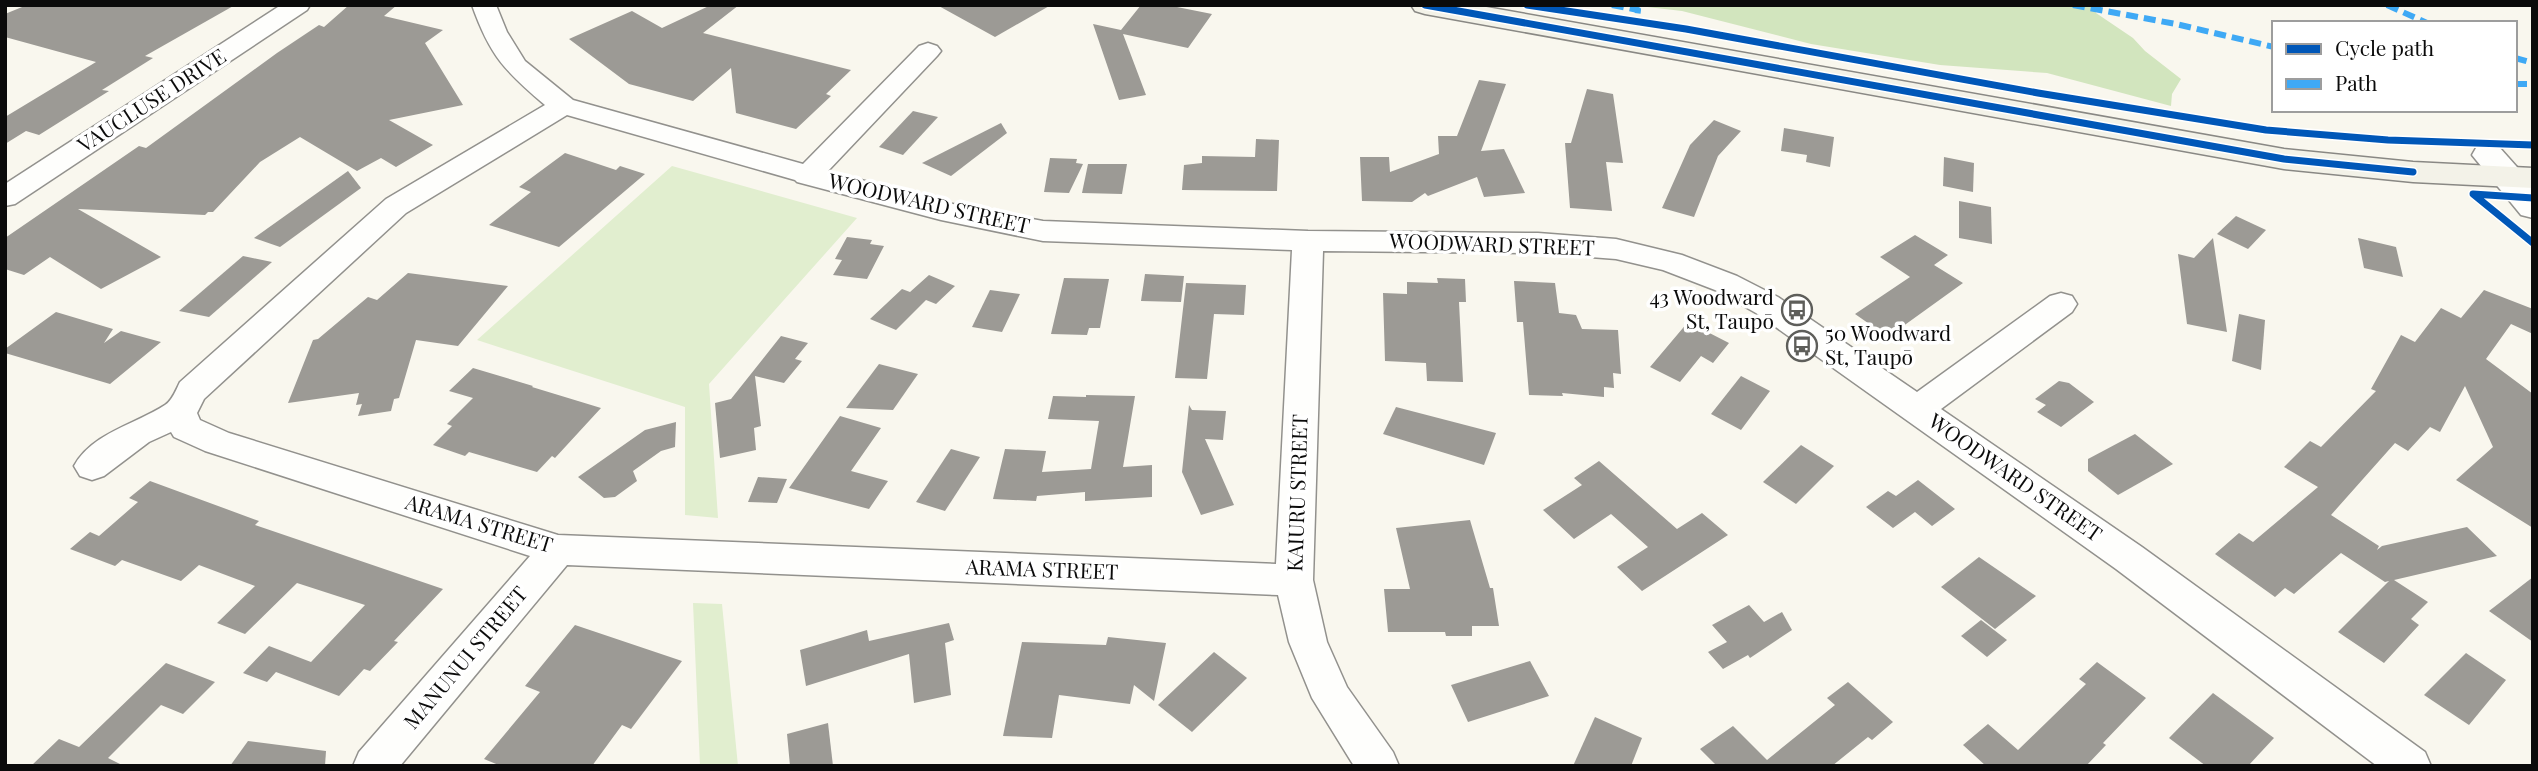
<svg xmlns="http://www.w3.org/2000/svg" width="2538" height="771" viewBox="0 0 2538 771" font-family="'Playfair Display',serif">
	<rect width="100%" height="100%" fill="#f9f7ee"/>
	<g fill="#e1eecf">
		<polygon points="672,166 857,218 709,384 718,518 685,515 685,407 477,340"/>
		<polygon points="693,603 722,604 738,766 700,766"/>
	</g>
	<polygon fill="#d2e5be" points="1630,5 2093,5 2096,13 2133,38 2145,51 2181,79 2172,94 2171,106 2047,73 1940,65 1811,44 1682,11"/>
	<g fill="#9c9a95">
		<polygon points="27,5 235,5 145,56 153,58 102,90 109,91 39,135 26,131 5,144 5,117 96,62 5,37 5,14"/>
		<polygon points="349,5 397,5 384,16 443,30 425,43 463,105 389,120 433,145 396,167 381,158 357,171 300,137 260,162 213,212 208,212 205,215 78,209 161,257 101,289 50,257 24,275 5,269 5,238 139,146 146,148 277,53 319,25 324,27"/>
		<polygon points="711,5 739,5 703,33 851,70 826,94 831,96 796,129 736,113 731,68 693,101 629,84 569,39 632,11 662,28"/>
		<polygon points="937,5 1051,5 995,37"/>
		<polygon points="1141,5 1167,5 1212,14 1188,48 1123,34 1146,95 1119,100 1093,24 1121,30"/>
		<polygon points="1479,80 1506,84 1481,151 1504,149 1525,193 1484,197 1477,177 1428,196 1425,193 1412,202 1362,201 1360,157 1389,157 1390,172 1439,154 1438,136 1457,136"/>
		<polygon points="1587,89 1613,94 1623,163 1606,162 1612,211 1570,208 1565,143 1571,143"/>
		<polygon points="913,111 938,117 903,155 879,147"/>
		<polygon points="1714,120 1741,131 1718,156 1694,217 1662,208 1690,145"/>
		<polygon points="1001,123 1007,133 951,176 922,163"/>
		<polygon points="1784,128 1834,137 1830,167 1806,162 1807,155 1781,151"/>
		<polygon points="1256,139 1279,140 1277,191 1182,190 1184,165 1202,163 1202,156 1255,157"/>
		<polygon points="565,153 616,170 620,166 645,174 559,247 489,225 531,192 519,187"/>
		<polygon points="1944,157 1974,163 1973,192 1943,186"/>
		<polygon points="1050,158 1077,159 1076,163 1083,164 1069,193 1044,192"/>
		<polygon points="1088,164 1127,164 1122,194 1082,193"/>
		<polygon points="348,171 361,188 280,247 254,238"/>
		<polygon points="1959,201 1991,207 1992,244 1959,238"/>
		<polygon points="2236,216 2266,230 2248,249 2217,234"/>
		<polygon points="1915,235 1948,255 1934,265 1963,283 1888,337 1855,314 1910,277 1880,257"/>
		<polygon points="847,237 872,240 870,244 884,246 867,279 833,275 842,260 835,259"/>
		<polygon points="2213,238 2227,332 2187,324 2178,254 2194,258"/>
		<polygon points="2358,238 2396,247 2403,277 2364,268"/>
		<polygon points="243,256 272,262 209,317 179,311"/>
		<polygon points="408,273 508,286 458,346 416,340 399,398 394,399 391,411 358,416 362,404 356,405 359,393 288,403 313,340 318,339 368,297 377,300"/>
		<polygon points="1145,274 1184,276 1181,302 1141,301"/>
		<polygon points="929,275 955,286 936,304 926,300 896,330 870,319 902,289 910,292"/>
		<polygon points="1064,278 1109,279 1100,328 1089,328 1087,335 1051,334"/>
		<polygon points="1437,278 1465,279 1466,302 1459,302 1463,382 1427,381 1426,363 1385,361 1383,293 1407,294 1407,282 1438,283"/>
		<polygon points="1514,281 1555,283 1559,313 1576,315 1582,329 1618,330 1621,374 1613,373 1614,388 1604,387 1604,397 1562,393 1563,396 1529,395 1523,322 1517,322"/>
		<polygon points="1186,283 1246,285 1244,315 1214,314 1207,379 1175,378"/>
		<polygon points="990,290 1020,294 1002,332 972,327"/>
		<polygon points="2484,290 2533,309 2533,334 2511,324 2486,359 2533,394 2533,528 2456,480 2493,447 2465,386 2440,432 2430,427 2408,451 2395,443 2331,515 2379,546 2377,550 2382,546 2467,527 2497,556 2394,580 2428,602 2411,619 2419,625 2384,663 2338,632 2389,581 2385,582 2341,553 2294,594 2285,588 2275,597 2215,554 2239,533 2253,542 2318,487 2284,467 2310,441 2321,447 2376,391 2371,389 2401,335 2415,342 2441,308 2461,318"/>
		<polygon points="56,312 113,329 104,343 121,331 161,342 110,384 5,353 5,349"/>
		<polygon points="2239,314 2265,320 2261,370 2232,361"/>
		<polygon points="1688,322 1729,343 1713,363 1701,356 1680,382 1650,367"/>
		<polygon points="781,336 808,343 795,359 802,361 784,383 755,376 761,426 754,428 756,450 720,458 715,403 731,399"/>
		<polygon points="879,364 918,374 893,410 846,408"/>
		<polygon points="473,368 533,386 532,387 601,408 555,458 552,456 537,472 469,452 465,456 433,445 452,426 447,424 473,398 449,391"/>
		<polygon points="1741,376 1770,391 1741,430 1711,414"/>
		<polygon points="2059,381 2069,383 2094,402 2061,427 2037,412 2046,405 2035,399"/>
		<polygon points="1086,395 1135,396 1123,467 1152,465 1152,497 1085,501 1085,492 1037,496 1036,501 993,499 1005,449 1046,451 1042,472 1091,469 1099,421 1048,419 1053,396 1086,397"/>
		<polygon points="1189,405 1192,410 1226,411 1223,440 1205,439 1234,505 1201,515 1182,472"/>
		<polygon points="1396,407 1496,433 1484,465 1383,434"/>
		<polygon points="840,416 881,428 851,471 888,481 869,509 789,488"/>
		<polygon points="676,422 675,447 661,451 633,471 637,481 615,497 604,498 578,477 645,430"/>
		<polygon points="2135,434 2173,464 2118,495 2088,471 2088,459"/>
		<polygon points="1801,445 1834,466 1796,504 1763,482"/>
		<polygon points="951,449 980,457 945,511 916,502"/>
		<polygon points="1599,461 1677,529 1702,513 1728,535 1642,591 1617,567 1648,547 1611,514 1574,539 1543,510 1582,485 1574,478"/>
		<polygon points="758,477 787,479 777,503 748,502"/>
		<polygon points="1918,480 1955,509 1932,526 1915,512 1893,528 1866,507 1888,491 1896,496"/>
		<polygon points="150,481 259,521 255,525 443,589 394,641 398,642 370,671 364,669 339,696 276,672 267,682 243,673 269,646 311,662 365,605 297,583 245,634 217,623 255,586 199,565 181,581 122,560 115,566 70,549 90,532 99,536 138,502 129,498"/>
		<polygon points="1470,520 1490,588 1493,588 1499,626 1472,626 1472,636 1446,636 1445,632 1388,632 1384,589 1410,589 1396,528"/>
		<polygon points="1979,557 2036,596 1995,629 1941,587"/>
		<polygon points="2533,577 2533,642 2489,611"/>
		<polygon points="1749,605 1764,622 1782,612 1792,630 1750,658 1748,655 1723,669 1708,652 1727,642 1712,625"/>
		<polygon points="1981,620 2007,640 1987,657 1961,636"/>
		<polygon points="949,623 954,640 945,643 951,695 914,703 909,654 806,686 800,650 867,630 869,641"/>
		<polygon points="575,625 682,661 631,729 622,725 592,766 501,766 484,759 540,692 525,686"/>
		<polygon points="1108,637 1166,643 1154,701 1134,685 1130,704 1059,695 1052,738 1003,736 1022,642 1106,645"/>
		<polygon points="1214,652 1247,678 1192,732 1158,705"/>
		<polygon points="2466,653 2506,680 2469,725 2424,695"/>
		<polygon points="1530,661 1549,696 1468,722 1451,685"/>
		<polygon points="2097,662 2146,698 2103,743 2106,745 2086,766 1986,766 1963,745 1988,724 2018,750 2086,684 2079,679"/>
		<polygon points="166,663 215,682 183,714 161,705 108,758 124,766 31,766 59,739 79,747"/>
		<polygon points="1848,682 1893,722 1872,740 1868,737 1832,766 1717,766 1700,749 1733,726 1767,760 1835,705 1827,698"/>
		<polygon points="2213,693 2274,738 2248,766 2206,766 2169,738"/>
		<polygon points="1595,717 1642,738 1631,766 1573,766"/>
		<polygon points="828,723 833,766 790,766 787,734"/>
		<polygon points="248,741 326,751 325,766 230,766"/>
	</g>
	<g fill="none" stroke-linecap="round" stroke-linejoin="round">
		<g stroke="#92918d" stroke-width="3">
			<g id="minor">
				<polygon points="281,5 310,5 307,10 15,204 5,206 5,184"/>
				<path d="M472,5H496L507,32L525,61L573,100L803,164L919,46L928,43L937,46L941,51L937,56L828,171L942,202L1043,221L1308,231L1538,233L1616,239L1682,255L1737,276L1778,297L1917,392L2050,296L2061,293L2072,296L2077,304L2072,312L1941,409L2142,547L2425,752L2431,766H2377L2116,569L1756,313L1715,290L1663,270L1616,259L1538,253L1323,251L1313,580L1327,642L1347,687L1393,752L1399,766H1354L1312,698L1289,642L1278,595L567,565L400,766H353L359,752L530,556L205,451L174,437L171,432L149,442L104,476L92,480L80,476L74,466C92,433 136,424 165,405C172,401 176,390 180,382L386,199L545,105C505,71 490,56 472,5ZM567,115L795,180L797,182L941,220L1043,241L1292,250L1276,564L558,535L229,433L200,420L197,413L204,399L406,213Z"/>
			</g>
		</g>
		<g stroke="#92918d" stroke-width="3">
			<polygon id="tertiary" points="2488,145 2500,148 2533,185 2533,218 2521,215 2472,155 2476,148"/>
		</g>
		<g stroke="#898884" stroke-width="3">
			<polygon id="secondary" points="1411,5 1475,5 2284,149 2413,162 2533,168 2533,188 2413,182 2284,169 1425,14 1415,11"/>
		</g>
		<use href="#minor" fill="#fefefc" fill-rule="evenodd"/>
		<use href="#tertiary" fill="#fefefc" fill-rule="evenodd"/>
		<use href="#secondary" fill="#f3f2e8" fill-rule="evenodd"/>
		<g stroke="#3fa9f5" stroke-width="6" stroke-dasharray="12 6" stroke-linecap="butt">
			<polyline points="1612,5 1638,10 1636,26"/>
			<polyline points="2073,5 2176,24 2274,47"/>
			<polyline points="2387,5 2427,23"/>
			<polyline points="2515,58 2533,63"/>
			<polyline points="2515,84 2533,84"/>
		</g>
		<g stroke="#fff" stroke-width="10">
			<g id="cycleway">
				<polyline points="1425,5 2284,159 2413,172"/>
				<polyline points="1527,5 1686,29 2038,93 2266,130 2388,140 2533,145"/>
				<polyline points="2533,198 2473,194 2533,243"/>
			</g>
		</g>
		<use href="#cycleway" stroke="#0057b8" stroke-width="7"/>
	</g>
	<defs>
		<g id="bus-ring" transform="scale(1.575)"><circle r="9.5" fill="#fff" stroke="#5e5e5a" stroke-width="1.5"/><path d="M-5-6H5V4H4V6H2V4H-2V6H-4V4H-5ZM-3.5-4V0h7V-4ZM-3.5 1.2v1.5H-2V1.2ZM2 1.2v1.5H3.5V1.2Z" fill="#5e5e5a"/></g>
	</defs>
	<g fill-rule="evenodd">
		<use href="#bus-ring" x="1797" y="310"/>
		<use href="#bus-ring" x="1802" y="346"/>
	</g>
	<g text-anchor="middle" stroke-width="7" stroke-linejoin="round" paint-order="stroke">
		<g font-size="21" fill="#0b0b0b" stroke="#fff">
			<text transform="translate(152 101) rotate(-33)" y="7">VAUCLUSE DRIVE</text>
			<text transform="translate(929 204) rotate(13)" y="7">WOODWARD STREET</text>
			<text transform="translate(1492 245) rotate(2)" y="7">WOODWARD STREET</text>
			<text transform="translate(2015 478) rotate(35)" y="7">WOODWARD STREET</text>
			<text transform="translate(1298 493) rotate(-88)" y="7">KAIURU STREET</text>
			<text transform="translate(479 524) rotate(17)" y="7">ARAMA STREET</text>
			<text transform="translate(1042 570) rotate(2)" y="7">ARAMA STREET</text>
			<text transform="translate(466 658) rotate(-50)" y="7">MANUNUI STREET</text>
		</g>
		<g font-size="21" fill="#0b0b0b" stroke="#fff" text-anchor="end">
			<text x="1774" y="305">43 Woodward<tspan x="1774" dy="24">St, Taupō</tspan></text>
			<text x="1825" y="341" text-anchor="start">50 Woodward<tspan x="1825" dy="24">St, Taupō</tspan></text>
		</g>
	</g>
	<rect width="2538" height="771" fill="none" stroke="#0b0b0b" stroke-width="14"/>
	<rect x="2272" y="21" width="245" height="91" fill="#ffffff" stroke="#9d9d9d" stroke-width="2"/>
	<rect x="2286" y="44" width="35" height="10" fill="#0057b8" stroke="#9d9d9d" stroke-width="2"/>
	<text x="2335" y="56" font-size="21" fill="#0b0b0b">Cycle path</text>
	<rect x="2286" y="79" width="35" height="10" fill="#3fa9f5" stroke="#9d9d9d" stroke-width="2"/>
	<text x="2335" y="91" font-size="21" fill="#0b0b0b">Path</text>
</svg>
